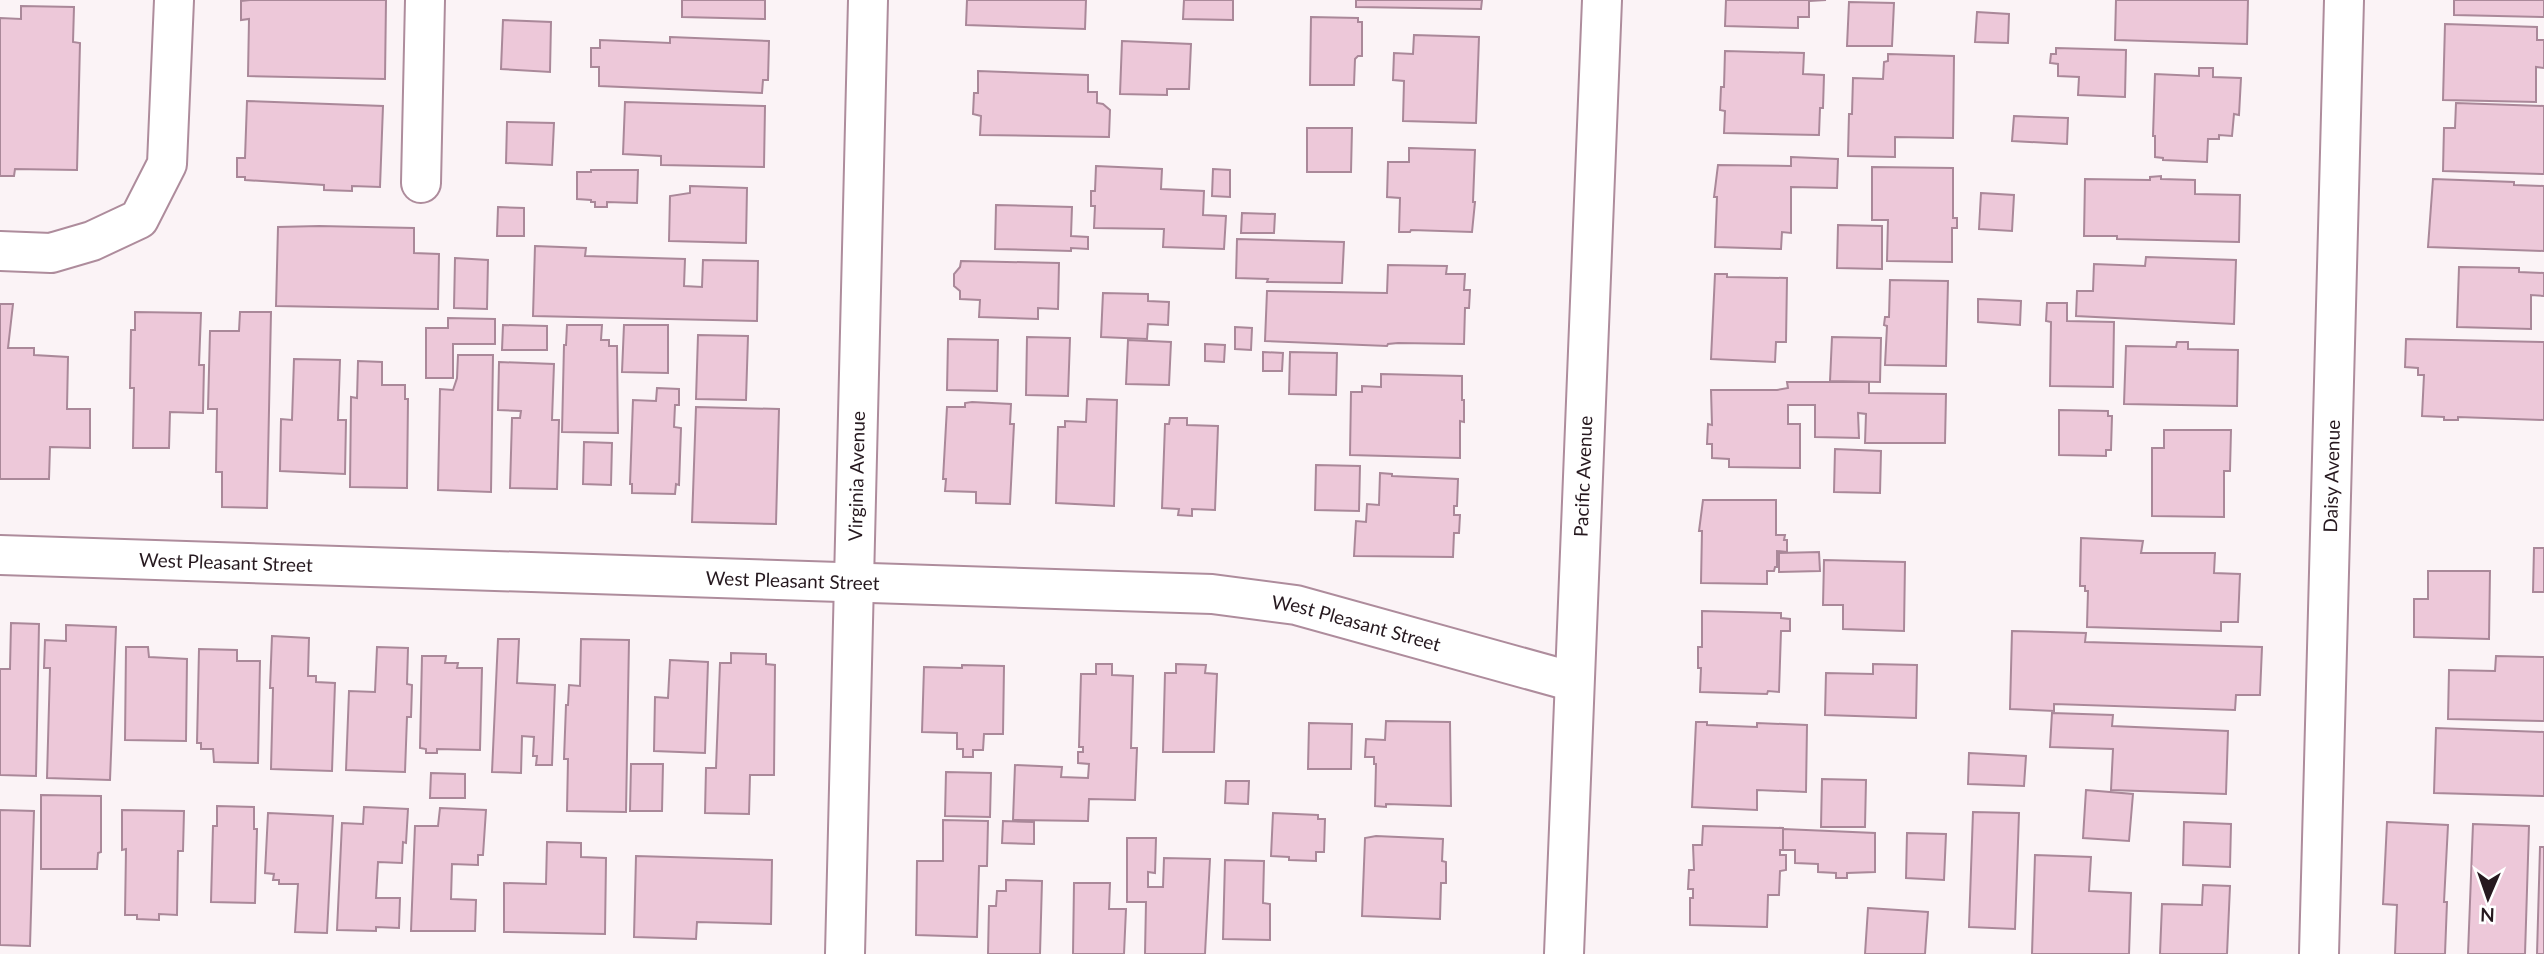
<svg xmlns="http://www.w3.org/2000/svg" width="2544" height="954" viewBox="0 0 2544 954" font-family="Lato,sans-serif">
	<rect width="100%" height="100%" fill="#fbf3f6"/>
	<g fill="#edc8d9" stroke="#a89" stroke-width="2">
		<polygon points="250,0 386,0 385,79 248,76 249,19 241,20 241,1"/>
		<polygon points="682,0 765,0 765,19 682,17"/>
		<polygon points="967,0 1086,0 1085,29 966,25"/>
		<polygon points="1184,0 1233,0 1233,20 1183,19"/>
		<polygon points="1356,0 1482,0 1481,9 1356,7"/>
		<polygon points="1726,0 1826,0 1809,1 1809,17 1798,17 1798,28 1725,26"/>
		<polygon points="2116,0 2248,0 2247,44 2115,40"/>
		<polygon points="2454,0 2544,0 2544,17 2454,15"/>
		<polygon points="1849,2 1894,3 1892,46 1847,46"/>
		<polygon points="21,6 74,7 73,42 80,43 77,170 15,169 14,176 0,176 0,18 21,19"/>
		<polygon points="1977,12 2009,14 2008,43 1975,42"/>
		<polygon points="1311,17 1358,18 1358,22 1362,22 1362,56 1358,56 1355,59 1354,85 1310,85"/>
		<polygon points="503,20 551,22 550,72 501,69"/>
		<polygon points="2445,24 2537,27 2537,40 2544,40 2544,68 2536,67 2536,102 2443,100"/>
		<polygon points="1414,35 1479,37 1476,123 1403,121 1404,81 1393,80 1394,53 1413,54"/>
		<polygon points="670,37 769,41 768,80 763,80 762,93 599,86 599,67 591,67 591,48 600,48 600,40 670,43"/>
		<polygon points="1122,41 1191,44 1189,89 1167,89 1167,95 1120,94"/>
		<polygon points="2056,48 2126,50 2125,97 2078,95 2079,77 2058,76 2058,64 2050,63 2051,54 2056,54"/>
		<polygon points="1725,51 1804,53 1803,74 1824,75 1823,108 1820,108 1819,135 1724,133 1725,111 1720,110 1721,87 1724,87"/>
		<polygon points="1888,54 1954,56 1953,138 1895,137 1895,157 1848,156 1849,114 1852,114 1853,78 1883,79 1884,62 1888,61"/>
		<polygon points="2199,68 2213,68 2213,77 2241,78 2239,115 2234,114 2232,136 2219,135 2219,139 2208,139 2207,162 2163,160 2163,158 2155,157 2155,136 2153,136 2155,74 2199,76"/>
		<polygon points="978,71 1088,75 1088,92 1097,92 1097,103 1103,104 1110,110 1109,137 980,135 981,116 973,114 974,93 978,93"/>
		<polygon points="247,101 383,106 380,187 352,186 352,191 324,190 324,185 245,180 245,177 237,177 237,158 245,158"/>
		<polygon points="625,102 765,106 764,167 661,165 661,156 623,154"/>
		<polygon points="2456,103 2544,106 2544,174 2443,171 2444,128 2455,128"/>
		<polygon points="2014,116 2068,118 2067,144 2012,141"/>
		<polygon points="507,122 554,123 552,165 506,163"/>
		<polygon points="1307,128 1352,128 1351,172 1307,172"/>
		<polygon points="1409,148 1475,150 1473,202 1475,202 1472,232 1411,230 1410,232 1399,232 1400,198 1387,197 1388,162 1409,162"/>
		<polygon points="1791,157 1838,159 1837,188 1791,187 1791,233 1782,232 1781,249 1715,247 1717,197 1714,197 1718,165 1791,166"/>
		<polygon points="1096,166 1162,169 1161,189 1204,191 1203,215 1226,216 1224,249 1163,247 1164,229 1094,228 1095,206 1091,206 1091,191 1095,191"/>
		<polygon points="1872,167 1953,168 1953,218 1957,218 1957,228 1952,228 1952,262 1887,261 1888,220 1872,220"/>
		<polygon points="1213,169 1230,170 1230,197 1212,196"/>
		<polygon points="591,170 638,170 637,203 607,202 607,207 595,207 595,202 591,202 591,200 577,199 577,172 591,172"/>
		<polygon points="2161,176 2161,179 2195,180 2195,194 2240,195 2239,242 2117,239 2117,236 2084,236 2085,179 2150,180 2150,177"/>
		<polygon points="2433,179 2514,182 2514,185 2544,186 2544,251 2428,247"/>
		<polygon points="690,186 747,188 746,243 669,241 670,196 690,193"/>
		<polygon points="1981,193 2014,195 2012,231 1979,229"/>
		<polygon points="996,205 1072,207 1071,236 1088,237 1088,249 1071,248 1071,251 995,249"/>
		<polygon points="498,207 524,208 524,236 497,236"/>
		<polygon points="1242,213 1275,214 1274,233 1241,233"/>
		<polygon points="1838,225 1882,226 1882,269 1837,268"/>
		<polygon points="319,226 414,228 414,253 439,254 438,309 276,306 278,227"/>
		<polygon points="1237,239 1344,242 1342,283 1267,282 1268,279 1236,278"/>
		<polygon points="535,246 586,248 585,256 685,259 684,286 702,287 703,260 758,261 757,321 533,316"/>
		<polygon points="2146,257 2236,260 2234,324 2076,316 2077,291 2093,291 2094,264 2145,266"/>
		<polygon points="455,258 488,260 487,309 454,308"/>
		<polygon points="961,261 1059,263 1058,309 1038,308 1038,319 979,317 980,300 960,299 960,291 954,286 954,274 960,267"/>
		<polygon points="1388,265 1447,266 1446,274 1465,274 1464,290 1470,290 1469,308 1465,308 1464,344 1398,343 1388,344 1387,346 1265,341 1267,291 1387,293"/>
		<polygon points="2459,267 2519,268 2519,272 2544,273 2544,296 2531,295 2531,329 2457,327"/>
		<polygon points="1715,274 1727,274 1727,277 1787,278 1786,342 1776,342 1775,362 1711,359"/>
		<polygon points="1890,280 1948,281 1946,366 1885,365 1887,326 1884,325 1885,317 1889,317"/>
		<polygon points="1103,293 1148,294 1148,301 1169,302 1168,325 1148,324 1147,339 1101,337"/>
		<polygon points="1978,299 2021,301 2020,325 1978,322"/>
		<polygon points="2047,303 2067,303 2067,321 2114,322 2113,387 2050,386 2051,322 2046,321"/>
		<polygon points="0,304 13,304 8,348 34,348 34,355 68,357 67,409 90,409 90,448 50,447 49,479 0,479"/>
		<polygon points="135,312 201,313 199,365 204,365 203,413 170,412 169,448 133,448 134,388 130,388 131,330 135,330"/>
		<polygon points="240,312 271,312 267,508 222,507 222,472 216,472 217,409 208,409 210,331 239,331"/>
		<polygon points="448,318 495,319 495,344 453,344 453,378 426,378 426,328 448,328"/>
		<polygon points="503,325 547,326 547,350 502,350"/>
		<polygon points="567,325 602,325 601,340 609,340 609,346 617,346 618,433 562,432 564,345 566,345"/>
		<polygon points="624,325 668,325 668,373 622,372"/>
		<polygon points="1235,327 1252,328 1251,350 1235,349"/>
		<polygon points="698,335 748,336 746,400 696,399"/>
		<polygon points="1027,337 1070,338 1068,396 1026,395"/>
		<polygon points="1832,337 1881,338 1880,382 1830,381"/>
		<polygon points="948,339 998,340 997,391 947,390"/>
		<polygon points="2406,339 2544,342 2544,420 2458,417 2458,420 2444,420 2444,417 2422,416 2424,375 2418,375 2418,368 2405,367"/>
		<polygon points="1128,340 1171,342 1169,385 1126,384"/>
		<polygon points="2177,342 2188,342 2188,349 2238,350 2237,406 2124,404 2126,346 2176,347"/>
		<polygon points="1205,344 1225,345 1224,362 1205,361"/>
		<polygon points="1263,352 1283,353 1282,371 1263,371"/>
		<polygon points="1290,352 1337,353 1336,395 1289,394"/>
		<polygon points="458,355 493,355 491,492 438,490 440,389 453,390 457,378"/>
		<polygon points="294,359 340,360 338,420 346,420 345,474 280,471 281,419 292,420"/>
		<polygon points="358,361 382,362 382,385 405,385 405,399 408,399 407,488 350,487 351,397 357,398"/>
		<polygon points="499,362 554,364 552,420 559,420 557,489 510,488 512,418 520,418 521,411 498,410"/>
		<polygon points="1381,374 1462,376 1462,400 1464,400 1464,422 1460,421 1460,458 1350,455 1351,392 1362,392 1362,386 1381,387"/>
		<polygon points="1787,382 1869,382 1869,393 1946,394 1945,443 1865,443 1866,414 1858,413 1859,438 1815,437 1815,405 1788,405 1788,424 1800,424 1800,468 1729,467 1729,459 1712,458 1712,444 1707,444 1708,424 1712,425 1711,390 1777,390 1788,388"/>
		<polygon points="657,388 679,389 679,405 675,405 674,427 681,428 679,485 676,484 675,494 632,493 632,484 630,484 633,400 656,401"/>
		<polygon points="1087,399 1117,400 1114,506 1056,503 1058,427 1065,427 1065,421 1086,422"/>
		<polygon points="972,402 1011,404 1010,424 1014,424 1010,504 976,503 976,492 945,491 946,479 943,479 947,407 965,407 965,403"/>
		<polygon points="696,407 779,409 776,524 692,522"/>
		<polygon points="2059,410 2108,411 2108,416 2112,416 2111,450 2106,450 2106,456 2059,455"/>
		<polygon points="1170,418 1187,418 1187,425 1218,426 1215,510 1192,509 1192,516 1178,515 1179,509 1162,508 1165,424 1169,424"/>
		<polygon points="2164,430 2231,430 2230,471 2224,471 2224,517 2152,516 2152,448 2164,448"/>
		<polygon points="584,442 612,443 611,485 583,484"/>
		<polygon points="1835,449 1881,451 1880,493 1834,492"/>
		<polygon points="1316,465 1360,466 1359,511 1315,510"/>
		<polygon points="1380,473 1392,474 1392,476 1458,479 1457,506 1454,506 1454,515 1460,515 1459,533 1454,533 1453,557 1354,556 1356,521 1366,522 1367,504 1379,505"/>
		<polygon points="1703,500 1776,500 1776,535 1785,535 1784,540 1787,540 1787,552 1777,551 1777,567 1775,567 1774,571 1767,571 1767,584 1701,583 1702,531 1699,531"/>
		<polygon points="2081,538 2143,541 2141,553 2215,553 2214,573 2240,574 2238,622 2221,622 2221,631 2087,627 2088,591 2085,591 2085,586 2080,586"/>
		<polygon points="2534,548 2544,548 2544,592 2533,592"/>
		<polygon points="1819,552 1820,571 1779,572 1779,553"/>
		<polygon points="1824,560 1905,562 1904,631 1843,629 1843,605 1823,605"/>
		<polygon points="2428,571 2490,571 2489,639 2414,637 2414,599 2428,599"/>
		<polygon points="1702,611 1781,613 1781,618 1790,619 1790,631 1781,631 1779,692 1768,691 1767,694 1700,692 1701,668 1698,668 1698,647 1702,647"/>
		<polygon points="11,623 39,624 36,776 0,775 0,669 10,669"/>
		<polygon points="66,625 116,627 110,780 47,778 50,668 44,668 45,640 66,641"/>
		<polygon points="2012,631 2086,633 2085,642 2262,647 2260,695 2236,695 2235,710 2054,704 2054,711 2010,709"/>
		<polygon points="272,636 309,638 308,676 316,676 316,682 335,683 332,771 271,769 273,688 270,688"/>
		<polygon points="498,639 519,639 517,683 555,685 552,765 536,765 537,756 533,756 534,737 522,736 521,773 492,772"/>
		<polygon points="581,639 629,640 626,812 567,811 568,759 564,759 566,705 568,705 569,685 580,686"/>
		<polygon points="126,647 148,647 149,657 187,659 186,741 125,740"/>
		<polygon points="377,647 408,648 407,684 412,685 411,717 407,717 405,772 346,770 349,691 375,692"/>
		<polygon points="199,649 237,650 237,661 260,661 258,763 214,762 213,749 201,749 201,743 197,743"/>
		<polygon points="731,653 766,654 766,664 775,665 774,775 750,775 749,814 705,813 706,768 716,768 720,663 731,663"/>
		<polygon points="422,656 446,656 445,663 458,663 457,668 482,668 480,750 437,749 437,753 426,753 426,749 420,748"/>
		<polygon points="2496,656 2544,657 2544,721 2448,719 2449,670 2495,671"/>
		<polygon points="670,660 708,662 705,753 654,751 655,697 668,698"/>
		<polygon points="1096,664 1112,664 1112,675 1133,676 1131,748 1137,748 1135,800 1089,799 1088,821 1013,820 1015,765 1062,767 1061,777 1088,778 1089,764 1078,763 1078,752 1083,752 1083,747 1079,747 1081,674 1096,674"/>
		<polygon points="1176,664 1206,665 1205,673 1217,674 1214,752 1163,752 1165,673 1176,673"/>
		<polygon points="1873,664 1917,665 1916,718 1825,715 1826,673 1873,674"/>
		<polygon points="962,665 1004,666 1003,734 984,734 983,750 973,750 973,757 963,757 963,749 957,749 957,733 922,732 924,667 962,668"/>
		<polygon points="2052,713 2113,715 2112,726 2228,731 2226,794 2111,790 2113,749 2050,747"/>
		<polygon points="1386,721 1450,722 1451,806 1386,804 1386,807 1375,806 1376,764 1374,764 1374,757 1365,757 1366,739 1385,740"/>
		<polygon points="1696,722 1707,722 1707,725 1757,727 1757,723 1807,725 1806,792 1757,790 1757,810 1692,807"/>
		<polygon points="1309,723 1352,724 1351,769 1308,769"/>
		<polygon points="2436,728 2544,732 2544,796 2434,793"/>
		<polygon points="1969,753 2026,756 2024,786 1968,784"/>
		<polygon points="631,764 663,764 662,811 630,811"/>
		<polygon points="946,772 991,773 990,817 945,816"/>
		<polygon points="431,773 465,774 465,798 430,798"/>
		<polygon points="1822,779 1866,780 1865,827 1821,827"/>
		<polygon points="1226,781 1249,781 1248,804 1225,803"/>
		<polygon points="2086,790 2133,794 2129,841 2083,838"/>
		<polygon points="41,795 101,796 101,852 98,853 97,869 41,869"/>
		<polygon points="217,806 254,807 254,829 257,829 255,903 211,902 213,826 217,826"/>
		<polygon points="364,807 408,809 406,843 403,842 402,863 378,862 376,898 400,898 399,928 376,927 376,931 337,930 342,823 363,824"/>
		<polygon points="440,808 486,810 483,855 478,855 478,865 452,864 451,899 476,900 475,931 411,931 415,826 438,826"/>
		<polygon points="0,810 34,811 30,946 0,945"/>
		<polygon points="122,810 184,811 183,851 178,851 177,915 159,914 159,920 137,919 137,915 125,915 126,849 122,850"/>
		<polygon points="1973,812 2019,813 2015,929 1969,927"/>
		<polygon points="268,813 333,816 327,933 295,932 298,884 279,884 279,880 273,880 274,874 265,873"/>
		<polygon points="1273,813 1318,815 1318,819 1325,819 1324,852 1316,852 1316,861 1289,860 1289,857 1271,856"/>
		<polygon points="943,820 988,821 987,866 979,866 977,937 916,935 917,861 943,861"/>
		<polygon points="1003,821 1034,822 1034,844 1002,843"/>
		<polygon points="2184,822 2231,824 2230,867 2183,865"/>
		<polygon points="2387,822 2448,825 2444,902 2447,902 2445,954 2395,954 2397,905 2383,904"/>
		<polygon points="2473,824 2529,826 2525,954 2468,954"/>
		<polygon points="1703,826 1783,828 1783,850 1780,850 1780,855 1786,855 1786,870 1780,871 1779,895 1768,895 1767,927 1690,925 1690,898 1693,898 1693,889 1688,889 1689,870 1694,870 1693,845 1702,845"/>
		<polygon points="1783,829 1875,833 1875,872 1847,873 1847,878 1836,878 1836,873 1818,872 1818,864 1795,863 1795,850 1783,850"/>
		<polygon points="1907,833 1946,834 1944,880 1906,878"/>
		<polygon points="1376,836 1443,839 1442,861 1446,862 1446,883 1441,883 1440,919 1362,916 1365,838"/>
		<polygon points="1127,838 1156,838 1155,873 1148,872 1148,887 1163,887 1164,858 1210,859 1205,954 1145,954 1146,902 1127,902"/>
		<polygon points="547,842 581,843 581,857 606,858 605,934 504,932 504,883 546,884"/>
		<polygon points="2540,847 2544,847 2544,954 2537,954"/>
		<polygon points="2035,855 2091,857 2089,891 2131,893 2129,954 2032,954"/>
		<polygon points="636,856 772,860 771,924 697,922 696,939 634,937"/>
		<polygon points="1225,860 1264,861 1263,903 1270,904 1270,940 1223,939"/>
		<polygon points="1006,880 1042,881 1040,954 988,954 989,906 996,906 997,891 1006,891"/>
		<polygon points="1074,883 1110,883 1109,909 1126,909 1124,954 1073,954"/>
		<polygon points="2203,885 2230,886 2227,954 2160,954 2162,904 2202,905"/>
		<polygon points="1868,908 1928,912 1925,954 1865,954"/>
	</g>
	<g fill="none" stroke-linecap="round" stroke-linejoin="round">
		<g stroke="#ae8c9c" stroke-width="42">
			<g id="minor">
				<polyline points="421,183 425,0"/>
				<polyline points="0,251 51,253 92,241 139,219 167,164 174,0"/>
				<path id="s1" d="M0,555L1212,594L1296,605L1574,682"/>
				<path id="s2" d="M845,954L868,0"/>
				<path id="s3" d="M1564,954L1602,0"/>
				<path id="s4" d="M2319,954L2344,0"/>
			</g>
		</g>
		<use href="#minor" stroke="#fff" stroke-width="38"/>
	</g>
	<g text-anchor="middle" stroke-width="5" stroke-linejoin="round" paint-order="stroke">
		<g font-size="19" fill="#26191f" stroke="#fff">
			<text dy="7" stroke="none"><textPath href="#s2" startOffset="478">Virginia Avenue</textPath></text>
			<text dy="7" stroke="none"><textPath href="#s3" startOffset="478">Pacific Avenue</textPath></text>
			<text dy="7" stroke="none"><textPath href="#s4" startOffset="478">Daisy Avenue</textPath></text>
			<text dy="7" stroke="none"><textPath href="#s1" startOffset="226">West Pleasant Street</textPath></text>
			<text dy="7" stroke="none"><textPath href="#s1" startOffset="793">West Pleasant Street</textPath></text>
			<text dy="7" stroke="none"><textPath href="#s1" startOffset="1360">West Pleasant Street</textPath></text>
		</g>
	</g>
	<g transform="translate(2488 898) rotate(182)" stroke="#ffffff" stroke-width="5" paint-order="stroke">
	<path d="M0-5L12 26L0 18L-12 26Z" fill="#26191f"/>
	<text y="-10" font-size="19" font-weight="bold" text-anchor="middle" fill="#26191f">N</text>
	</g>
</svg>
